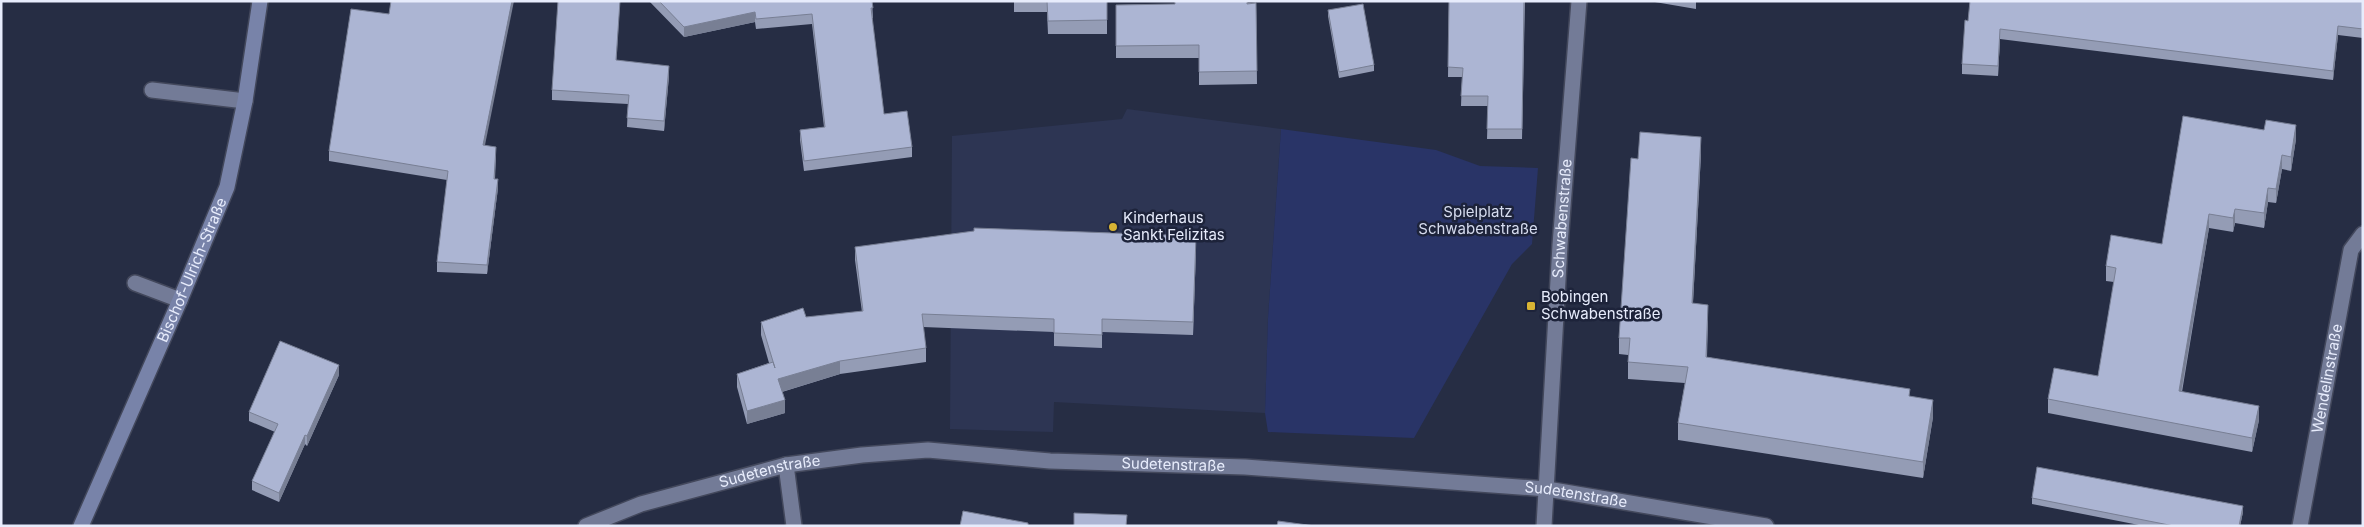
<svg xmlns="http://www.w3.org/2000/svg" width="2364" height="527" viewBox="0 0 2364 527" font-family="Inter,sans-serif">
	<rect width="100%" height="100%" fill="#262d44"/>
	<polygon fill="#2d3553" points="1127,109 1281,129 1268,318 1265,413 1054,402 1053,432 950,429 952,136 1122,119"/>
	<polygon fill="#293467" points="1281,129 1436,150 1480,166 1538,168 1532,244 1512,264 1414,438 1268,432 1265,413 1268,318"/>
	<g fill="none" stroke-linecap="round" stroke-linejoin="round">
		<g stroke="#43485c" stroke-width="18">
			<g id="lane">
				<polyline points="152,90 245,101"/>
				<polyline points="135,283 180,300"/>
			</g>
		</g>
		<g stroke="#43485c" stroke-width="18">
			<g id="street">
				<polyline points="786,465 794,526"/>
				<path id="s1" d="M586,526L641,504L786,465L862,455L928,450L1050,461L1245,467L1547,489L1766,526"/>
				<path id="s2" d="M1544,526L1560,245L1579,1"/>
				<path id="s3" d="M2300,526L2351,250L2363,234"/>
			</g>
		</g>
		<g stroke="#43485c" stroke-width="18">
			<g id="secondary">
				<path id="s4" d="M81,526L180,300L227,187L245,101L260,1"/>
			</g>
		</g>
		<use href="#lane" stroke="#737b97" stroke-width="15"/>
		<use href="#street" stroke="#737b97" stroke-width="15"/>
		<use href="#secondary" stroke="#7883a9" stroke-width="15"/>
	</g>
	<g fill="#949cb5">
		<polygon points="649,1 872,1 873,18 872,18 884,114 912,147 912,157 804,171 800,140 800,130 824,127 812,24 756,29 755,22 684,37"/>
		<polygon points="1014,1 1107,1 1107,34 1048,34 1047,12 1014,12"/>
		<polygon points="1449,1 1525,1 1522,139 1487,139 1488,106 1461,106 1462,77 1448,77"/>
		<polygon points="1649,1 1696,1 1696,9"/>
		<polygon points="2363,1 2363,38 2338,35 2333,80 2000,39 1998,76 1962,74 1962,64 1968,21"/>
		<polygon points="1256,3 1257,84 1199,85 1199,58 1116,58 1116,5"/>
		<polygon points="1328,10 1374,65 1374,71 1339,78 1328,16"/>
		<polygon points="617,60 669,76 664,131 627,127 628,104 552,100 552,90"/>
		<polygon points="2296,139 2291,171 2282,169 2276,203 2268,202 2264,228 2235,223 2233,232 2209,228 2182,392 2259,420 2252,452 2048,413 2048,399 2098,376 2114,282 2106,281 2106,266 2162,244"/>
		<polygon points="484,146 496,156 495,179 498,188 487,274 437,272 437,262 447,180 329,161 329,151"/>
		<polygon points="1701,154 1693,303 1708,321 1707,357 1910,396 1933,417 1923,478 1678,440 1678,423 1685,383 1628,379 1628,355 1619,354 1619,338 1638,159"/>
		<polygon points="855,247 1196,249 1193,335 1102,332 1102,348 1054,346 1054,332 923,327 926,348 926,362 840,374 782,392 785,413 747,424 737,387 737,374 769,363 761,335 761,322 862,312 855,260"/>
		<polygon points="339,375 307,446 305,444 279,502 252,490 252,481 275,432 249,421 249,412"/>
		<polygon points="2032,498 2243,512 2240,526 2144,526 2032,504"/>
	</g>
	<g fill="#787f94">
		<polygon points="512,1 514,1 483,155 483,145"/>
		<polygon points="620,1 616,70 616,60"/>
		<polygon points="755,12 755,22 684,37 684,27"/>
		<polygon points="2338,26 2338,35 2333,80 2333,71"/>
		<polygon points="2000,29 2000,39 1998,76 1998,66"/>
		<polygon points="669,66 669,76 664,131 664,121"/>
		<polygon points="2296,125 2296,139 2291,171 2291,157"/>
		<polygon points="1701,137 1701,154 1692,320 1692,303"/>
		<polygon points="2282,155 2282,169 2276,203 2276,189"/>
		<polygon points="498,179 498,188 487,274 487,265"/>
		<polygon points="2268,188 2268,202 2264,228 2264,213"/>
		<polygon points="2235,209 2235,223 2233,232 2233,218"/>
		<polygon points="2209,214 2209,228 2179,405 2179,391"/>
		<polygon points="1196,236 1196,249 1193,335 1193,322"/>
		<polygon points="840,361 840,374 778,393 778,379"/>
		<polygon points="339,365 339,375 307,446 307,436"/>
		<polygon points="785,400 785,413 747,424 747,411"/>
		<polygon points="1933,400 1933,417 1923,478 1923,462"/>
		<polygon points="2259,406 2259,420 2252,452 2252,438"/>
		<polygon points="305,435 305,444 279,502 279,493"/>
		<polygon points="2243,506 2243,512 2240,526 2239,526"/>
	</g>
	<g fill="#acb5d3" stroke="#787f94">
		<polygon points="391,1 512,1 483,145 496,147 494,179 498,179 487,265 437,262 448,171 329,151 351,9 389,14"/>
		<polygon points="558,1 620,1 616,60 669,66 664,121 627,118 629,95 552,90"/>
		<polygon points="659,1 872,1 873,8 871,8 884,114 907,111 912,147 804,161 800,130 825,127 812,14 756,19 755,12 684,27"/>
		<polygon points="1047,1 1107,1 1107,20 1048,21"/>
		<polygon points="1175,1 1247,1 1247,4 1256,3 1257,71 1199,72 1199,45 1116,46 1116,5 1175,4"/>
		<polygon points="1449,1 1524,1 1522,129 1487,129 1488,96 1461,96 1463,68 1448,67"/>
		<polygon points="1970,1 2363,1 2363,29 2338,26 2333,71 2000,29 1998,66 1962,64 1965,20 1968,21"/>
		<polygon points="1363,4 1374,65 1339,72 1328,10"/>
		<polygon points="2183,116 2264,130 2266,120 2296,125 2291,157 2282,155 2276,189 2268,188 2264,213 2235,209 2233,218 2209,214 2179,391 2259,406 2252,438 2048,399 2054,368 2098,376 2116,268 2106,266 2111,235 2162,244"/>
		<polygon points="1640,132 1701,137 1692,303 1708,305 1706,357 1910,389 1909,396 1933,400 1923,462 1678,423 1688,367 1628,362 1630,338 1619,338 1631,158 1638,159"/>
		<polygon points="974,228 1196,236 1193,322 1102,319 1102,335 1054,333 1054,319 922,314 926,348 840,361 778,379 785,400 747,411 737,374 773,362 775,368 761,322 803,308 806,317 863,311 855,247 974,231"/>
		<polygon points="280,341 339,365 307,436 305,435 279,493 252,481 278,424 249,412"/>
		<polygon points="2037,467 2243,506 2239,526 2174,526 2032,498"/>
		<polygon points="963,511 1028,523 1028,526 960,526"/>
		<polygon points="1074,513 1127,515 1126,526 1074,526"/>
		<polygon points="1278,521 1315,526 1277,526"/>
	</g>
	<g fill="#d8b434" stroke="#1d233a" stroke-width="2">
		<circle cx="1113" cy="227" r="5"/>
		<rect x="1526" y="301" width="10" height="10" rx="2.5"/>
	</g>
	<g text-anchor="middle" stroke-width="5" stroke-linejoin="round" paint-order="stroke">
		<g font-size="15" fill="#d6dcef" stroke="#1d233a">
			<text x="1478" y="217">Spielplatz<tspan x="1478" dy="17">Schwabenstraße</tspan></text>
		</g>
		<g font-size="15" fill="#e7ecfc" stroke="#1d233a" text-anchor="start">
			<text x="1123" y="223">Kinderhaus<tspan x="1123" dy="17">Sankt Felizitas</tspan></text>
			<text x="1541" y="302">Bobingen<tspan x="1541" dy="17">Schwabenstraße</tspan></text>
		</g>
		<g font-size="15" fill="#e7ecfc" stroke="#1d233a">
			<text dy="5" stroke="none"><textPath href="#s2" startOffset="308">Schwabenstraße</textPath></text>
			<text dy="5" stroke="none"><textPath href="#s4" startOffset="279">Bischof-Ulrich-Straße</textPath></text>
			<text dy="5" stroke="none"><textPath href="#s3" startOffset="150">Wendelinstraße</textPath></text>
			<text dy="5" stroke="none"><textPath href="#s1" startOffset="598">Sudetenstraße</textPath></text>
			<text dy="5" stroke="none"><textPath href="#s1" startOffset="192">Sudetenstraße</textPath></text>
			<text dy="5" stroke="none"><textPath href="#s1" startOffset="1002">Sudetenstraße</textPath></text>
		</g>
	</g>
	<rect width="2364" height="527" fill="none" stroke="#e7ecfc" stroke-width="5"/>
</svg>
